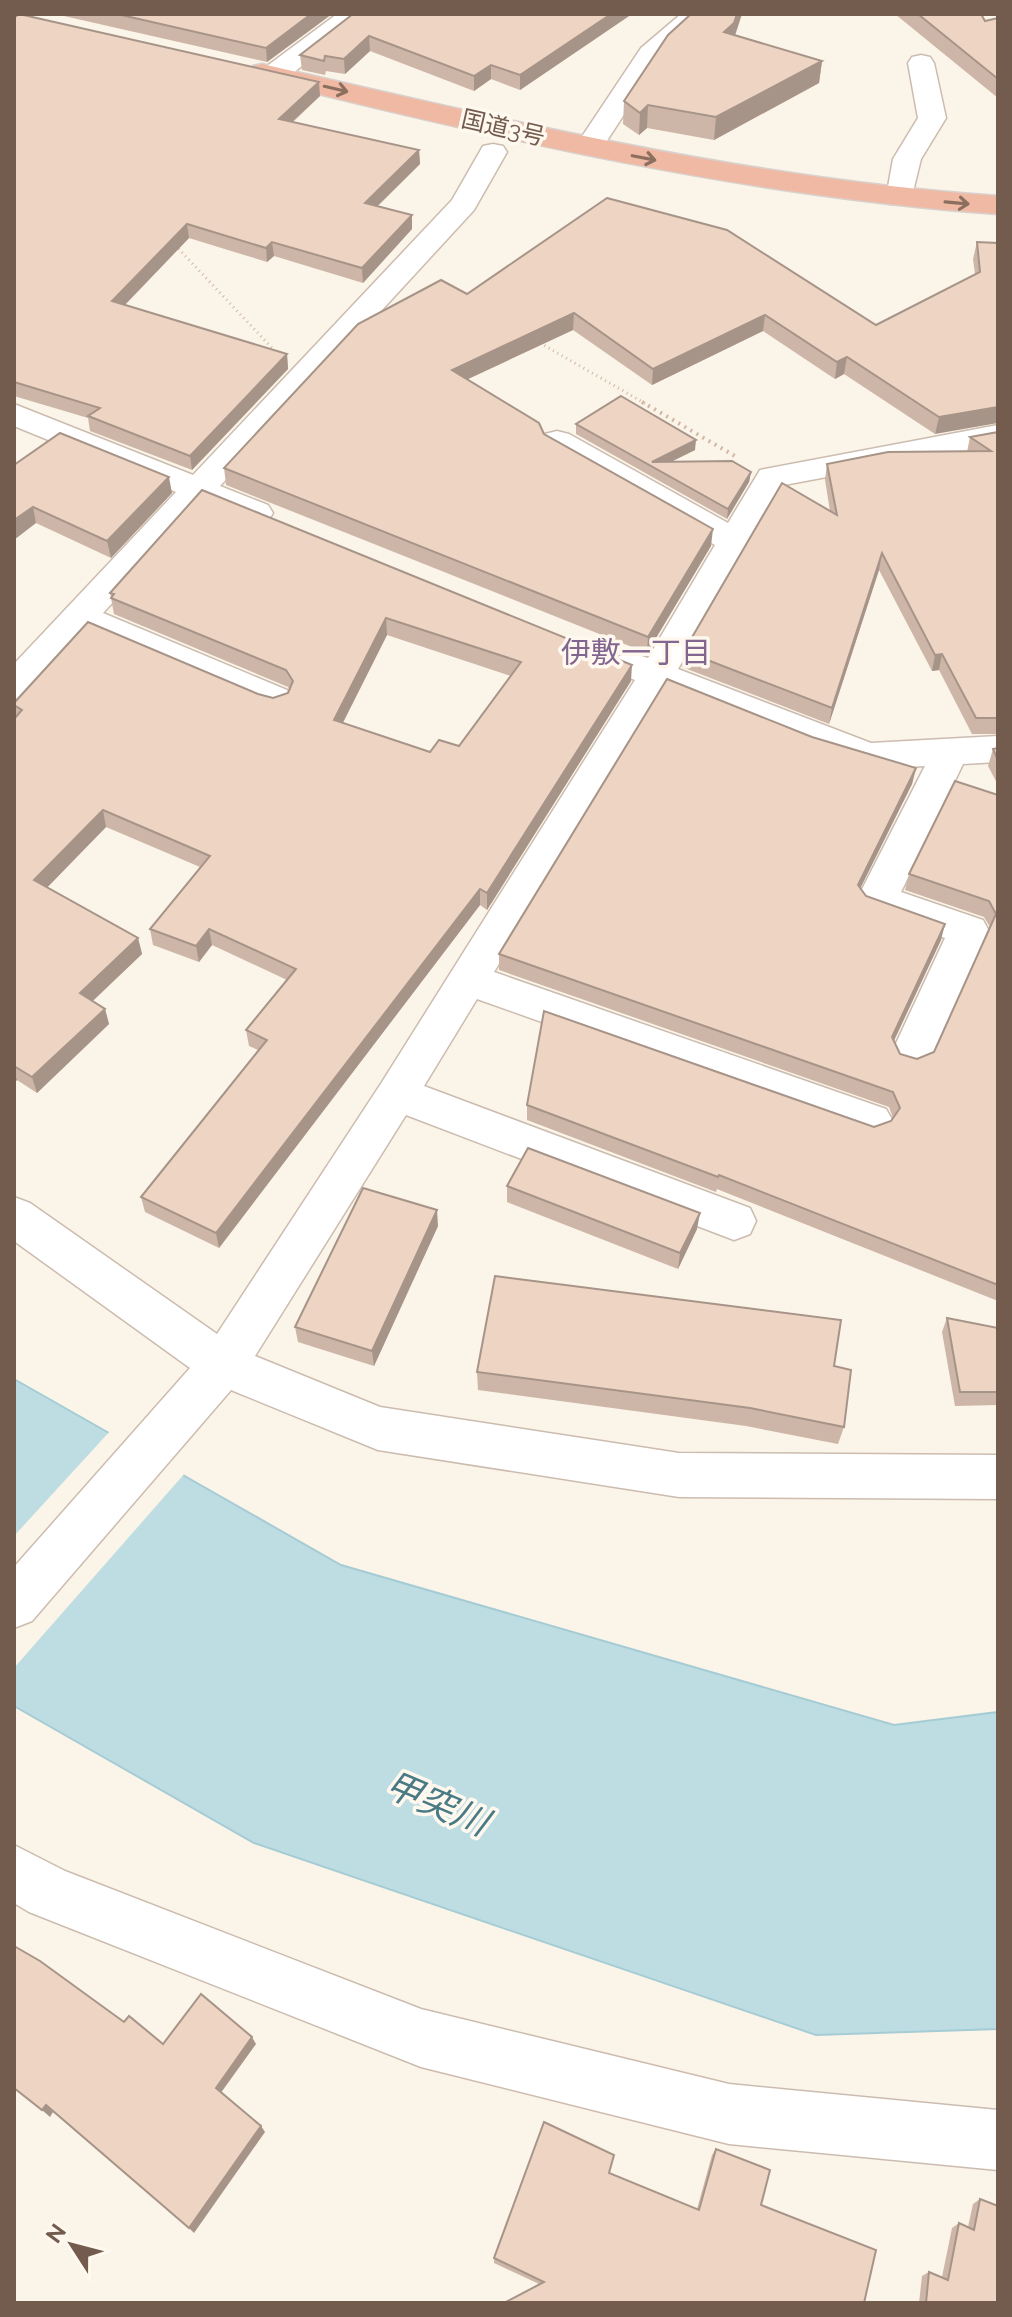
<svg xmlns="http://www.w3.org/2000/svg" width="1012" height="2317" viewBox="0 0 1012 2317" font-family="Raleway,'Noto Sans JP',sans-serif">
	<rect width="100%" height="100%" fill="#fbf4e8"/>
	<polygon fill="#bedde3" stroke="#a5ccd4" stroke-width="2" points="14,1379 341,1565 894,1725 998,1712 998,2029 816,2035 254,1843 14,1706"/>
	<polygon fill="#fbf4e8" points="111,1430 186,1472 14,1668 14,1536"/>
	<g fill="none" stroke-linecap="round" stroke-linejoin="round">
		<g stroke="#ccbcaf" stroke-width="3">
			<g id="minor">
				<polygon points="337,14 367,14 283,81 263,81 260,75 263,69"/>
				<polygon points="681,14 710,14 660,59 599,153 579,153 575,147 641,48"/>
				<polygon points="921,55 930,57 934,63 946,118 921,159 910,204 890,204 886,198 893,159 918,118 908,63 912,57"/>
				<polygon points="493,144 503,146 507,152 474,210 220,486 268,505 273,513 268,521 256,524 204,504 103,613 287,690 292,699 287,708 274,712 261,708 85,633 27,696 14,699 14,664 176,492 14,426 14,404 193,475 452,200 483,146"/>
				<polygon points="998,425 998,445 784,485 678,669 871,743 998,736 998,762 963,764 901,892 983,920 989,931 927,1066 912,1071 897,1066 891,1054 945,938 863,909 857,899 925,766 868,769 664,691 494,972 886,1109 893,1121 886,1133 871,1139 477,999 424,1086 750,1208 756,1221 750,1234 734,1240 406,1115 255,1356 380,1407 679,1453 998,1455 998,1499 679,1497 378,1450 231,1390 32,1621 14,1628 14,1567 190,1368 14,1241 14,1197 30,1203 217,1334 382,1082 635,680 619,674 614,665 619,656 632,653 648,658 715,545 545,448 541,441 545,434 557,431 569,434 728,523 760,470"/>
				<polygon points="14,1845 65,1871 421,2009 729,2084 998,2110 998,2170 729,2144 421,2067 29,1912 14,1903"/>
			</g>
		</g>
		<g stroke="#d8d1cd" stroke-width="3">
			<path id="highway" d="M262,64C506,120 747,179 998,196V214C745,196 498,139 253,78L249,72L253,66Z"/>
		</g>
		<g stroke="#d3b7a5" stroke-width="3" stroke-dasharray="1 4" stroke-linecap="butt">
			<polyline points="175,245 272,348"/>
			<polyline points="540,343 646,404"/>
		</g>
		<polyline stroke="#d3b7a5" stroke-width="4" stroke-dasharray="2 5" stroke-linecap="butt" points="642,402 735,456"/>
		<use href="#minor" fill="#fff" fill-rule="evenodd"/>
		<use href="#highway" fill="#f0b9a4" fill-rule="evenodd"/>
	</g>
	<g fill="#cdb6a7" fill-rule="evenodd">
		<polygon points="55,14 332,14 267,62"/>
		<polygon points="353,14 632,14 520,90 491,79 474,91 370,51 345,74 326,71 325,75 302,70 300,55"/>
		<polygon points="895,14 981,14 985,21 998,18 998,98"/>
		<polygon points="14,18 320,96 293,122 419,150 420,164 378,206 412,229 363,283 274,256 267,262 189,238 125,305 287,354 288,369 192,470 90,431 88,418 14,396"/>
		<polygon points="735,35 822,61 819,83 714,140 647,128 639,135 623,124 624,101"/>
		<polygon points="607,198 876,325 975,274 973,259 977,242 998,243 935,434 844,374 835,379 763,331 652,385 573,330 468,379 544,434 711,546 647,653 226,485 224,468 467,294"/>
		<polygon points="576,424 695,450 671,462 751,472 749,482 727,519 576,434"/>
		<polygon points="998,432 998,734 972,734 939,670 932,671 879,570 829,724 682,667 684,651 830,511 825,480 827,464 967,452 970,437"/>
		<polygon points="14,465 172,493 111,558 36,523"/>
		<path d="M202,490L631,681L487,910L480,905L219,1248L145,1212L141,1197L258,1050L249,1046L246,1030L287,980L212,945L199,962L153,945L150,929L200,867L106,827L47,887L138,938L142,954L93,1001L105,1009L109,1024L37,1093L17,1080L14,1083V719L16,717L14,703L258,694L273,698L288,693L289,689L288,687L114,614L110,593ZM387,635L511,676L459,746L430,752L343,723Z"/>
		<polygon points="812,737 916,768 912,784 860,888 866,896 941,940 894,1041 900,1054 917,1059 934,1052 990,927 984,917 905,890 909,874 998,795 998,1301 717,1189 716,1192 527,1120 527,1105 874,1127 891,1121 893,1118 889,1107 499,970 499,954"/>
		<polygon points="998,748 998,785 988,766 993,749"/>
		<polygon points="507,1186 697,1229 678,1269 507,1202"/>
		<polygon points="438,1226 374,1366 298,1342 295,1327"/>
		<polygon points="947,1318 998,1328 998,1405 955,1406 942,1332"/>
		<polygon points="834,1366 844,1427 838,1444 746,1426 478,1390 477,1372"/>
		<polygon points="716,2149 761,2205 539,2284 494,2263 494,2258 609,2173 697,2209 712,2155"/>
		<polygon points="980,2199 998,2303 919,2303 922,2276 929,2272 942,2277 952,2228 959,2223 968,2227 973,2204"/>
	</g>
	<g fill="#a79488">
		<polygon points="311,14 332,14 267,62 266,48"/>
		<polygon points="611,14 632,14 520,90 520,75"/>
		<polygon points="737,14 742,14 732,45 724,32"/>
		<polygon points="369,36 370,51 345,74 344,59"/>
		<polygon points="822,61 819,83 714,140 716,117"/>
		<polygon points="491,65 491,79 474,91 474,76"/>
		<polygon points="319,82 320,96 280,133 279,119"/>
		<polygon points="648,105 647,128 639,135 640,113"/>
		<polygon points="419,150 420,164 366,217 365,203"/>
		<polygon points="412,215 412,229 363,283 362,268"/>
		<polygon points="187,224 189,238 115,315 112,301"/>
		<polygon points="272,242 274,256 267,262 266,248"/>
		<polygon points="574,313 573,330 453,386 452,370"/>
		<polygon points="765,315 763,331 652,385 653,369"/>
		<polygon points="287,354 288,369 192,470 190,456"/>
		<polygon points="847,357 844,374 835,379 837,362"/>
		<polygon points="998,407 998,423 935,434 939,417"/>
		<polygon points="696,440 695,450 656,469 652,462"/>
		<polygon points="751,472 749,482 727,519 728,509"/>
		<polygon points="169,477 172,493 111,558 107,541"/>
		<polygon points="33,507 36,523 14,540 14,520"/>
		<polygon points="713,529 711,546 647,653 648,637"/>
		<polygon points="882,553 879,570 829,724 832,708"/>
		<polygon points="386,618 387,635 336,736 334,720"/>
		<polygon points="942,654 939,670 932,671 935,655"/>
		<polygon points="632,665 631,681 487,910 487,893"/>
		<polygon points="916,768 912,784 854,901 858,885"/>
		<polygon points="103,810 106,827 39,896 34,880"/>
		<polygon points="480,889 480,905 219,1248 216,1233"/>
		<polygon points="945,924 941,940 888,1053 892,1037"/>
		<polygon points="209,929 212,945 199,962 196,946"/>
		<polygon points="138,938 142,954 85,1008 80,993"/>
		<polygon points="105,1009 109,1024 37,1093 32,1077"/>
		<polygon points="14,1070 17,1080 14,1083"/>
		<polygon points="437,1210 438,1226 374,1366 372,1351"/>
		<polygon points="700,1213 697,1229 678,1269 680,1253"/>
		<polygon points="252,2037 256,2044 220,2094 216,2088"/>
		<polygon points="46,2105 53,2112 50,2117 42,2110"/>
		<polygon points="261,2126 265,2132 194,2233 189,2228"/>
	</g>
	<g fill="#eed4c2" stroke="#a79488" stroke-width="2" fill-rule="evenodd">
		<polygon points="19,14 319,82 279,119 419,150 365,203 412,215 362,268 272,242 266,248 187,224 112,301 287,354 190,456 88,416 100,408 14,382 14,18"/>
		<polygon points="117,14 311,14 266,48"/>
		<polygon points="353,14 611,14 520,75 491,65 474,76 369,36 344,59 325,56 324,61 300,55"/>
		<polygon points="691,14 737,14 734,23 724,32 822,61 716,117 648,105 640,113 624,101 668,35"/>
		<polygon points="918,14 981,14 985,21 998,18 998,79"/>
		<polygon points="607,198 727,230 876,325 980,272 977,242 998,243 998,407 939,417 847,357 837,362 765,315 653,369 574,313 452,370 539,423 544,434 713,529 648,637 224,468 358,324 441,280 467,294"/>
		<polygon points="621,396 696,440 652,462 732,461 751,472 728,509 576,424"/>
		<polygon points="998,432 998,718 976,718 942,654 935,655 882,553 832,708 684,651 782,483 837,515 827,464 888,452 991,451 970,437"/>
		<polygon points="60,433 169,477 107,541 33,507 14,520 14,465"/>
		<path d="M202,490L632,665L487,893L480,889L216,1233L141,1197L267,1040L246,1030L296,969L209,929L196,946L150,929L210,856L103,810L34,880L138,938L80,993L105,1009L32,1077L14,1066V719L22,710L14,705V703L88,622L258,694L273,698L288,693L293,681L286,670L111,598L114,594L110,593ZM386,618L521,662L459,746L439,740L430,752L334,720Z"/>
		<polygon points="667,679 812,737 916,768 858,885 866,896 945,924 892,1037 900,1054 917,1059 934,1052 996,914 989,901 909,874 955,781 998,795 998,1285 719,1175 718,1177 527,1105 544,1011 874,1127 891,1121 900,1108 893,1092 499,954"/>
		<polygon points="998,748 998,760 993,749"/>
		<polygon points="528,1148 700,1213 680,1253 507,1186"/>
		<polygon points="363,1188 437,1210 372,1351 295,1327"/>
		<polygon points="495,1276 841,1320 834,1366 851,1370 844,1427 750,1408 477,1372"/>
		<polygon points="947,1318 998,1328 998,1392 960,1392"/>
		<polygon points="14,1946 40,1961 124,2022 129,2016 163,2044 201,1994 252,2037 216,2088 261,2126 189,2228 46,2105 42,2110 14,2088"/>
		<polygon points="544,2122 614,2155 609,2173 699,2210 716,2149 770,2170 761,2205 876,2250 864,2303 504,2303 544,2282 494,2258"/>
		<polygon points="980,2199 998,2206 998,2303 926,2303 929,2272 948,2280 959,2223 974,2230"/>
	</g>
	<defs><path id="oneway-shaft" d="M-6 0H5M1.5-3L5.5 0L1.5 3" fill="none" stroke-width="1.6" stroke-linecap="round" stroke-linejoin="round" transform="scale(2)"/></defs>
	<g stroke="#8c6f5f">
		<use href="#oneway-shaft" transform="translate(336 89) rotate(13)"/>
		<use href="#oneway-shaft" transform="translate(644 158) rotate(11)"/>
		<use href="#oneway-shaft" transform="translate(957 203) rotate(5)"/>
	</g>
	<g text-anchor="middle" stroke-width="7" stroke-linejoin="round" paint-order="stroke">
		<g font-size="24" fill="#735c4e" stroke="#fef8ef">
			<text transform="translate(503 128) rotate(13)" y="8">国道3号</text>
		</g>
		<g font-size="30" fill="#82668f" stroke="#fef8ef">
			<text x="636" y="663">伊敷一丁目</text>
		</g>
		<g font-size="36" font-style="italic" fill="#497a85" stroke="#fef8ef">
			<text transform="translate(437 1803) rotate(23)" y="13">甲突川</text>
		</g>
	</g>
	<rect width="1012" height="2317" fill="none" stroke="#735c4e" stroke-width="32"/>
	<g transform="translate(72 2245) rotate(306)" stroke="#fef8ef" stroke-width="6" paint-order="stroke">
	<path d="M0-6L14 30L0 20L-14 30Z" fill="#735c4e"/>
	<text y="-12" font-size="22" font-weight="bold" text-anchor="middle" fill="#735c4e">N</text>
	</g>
</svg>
